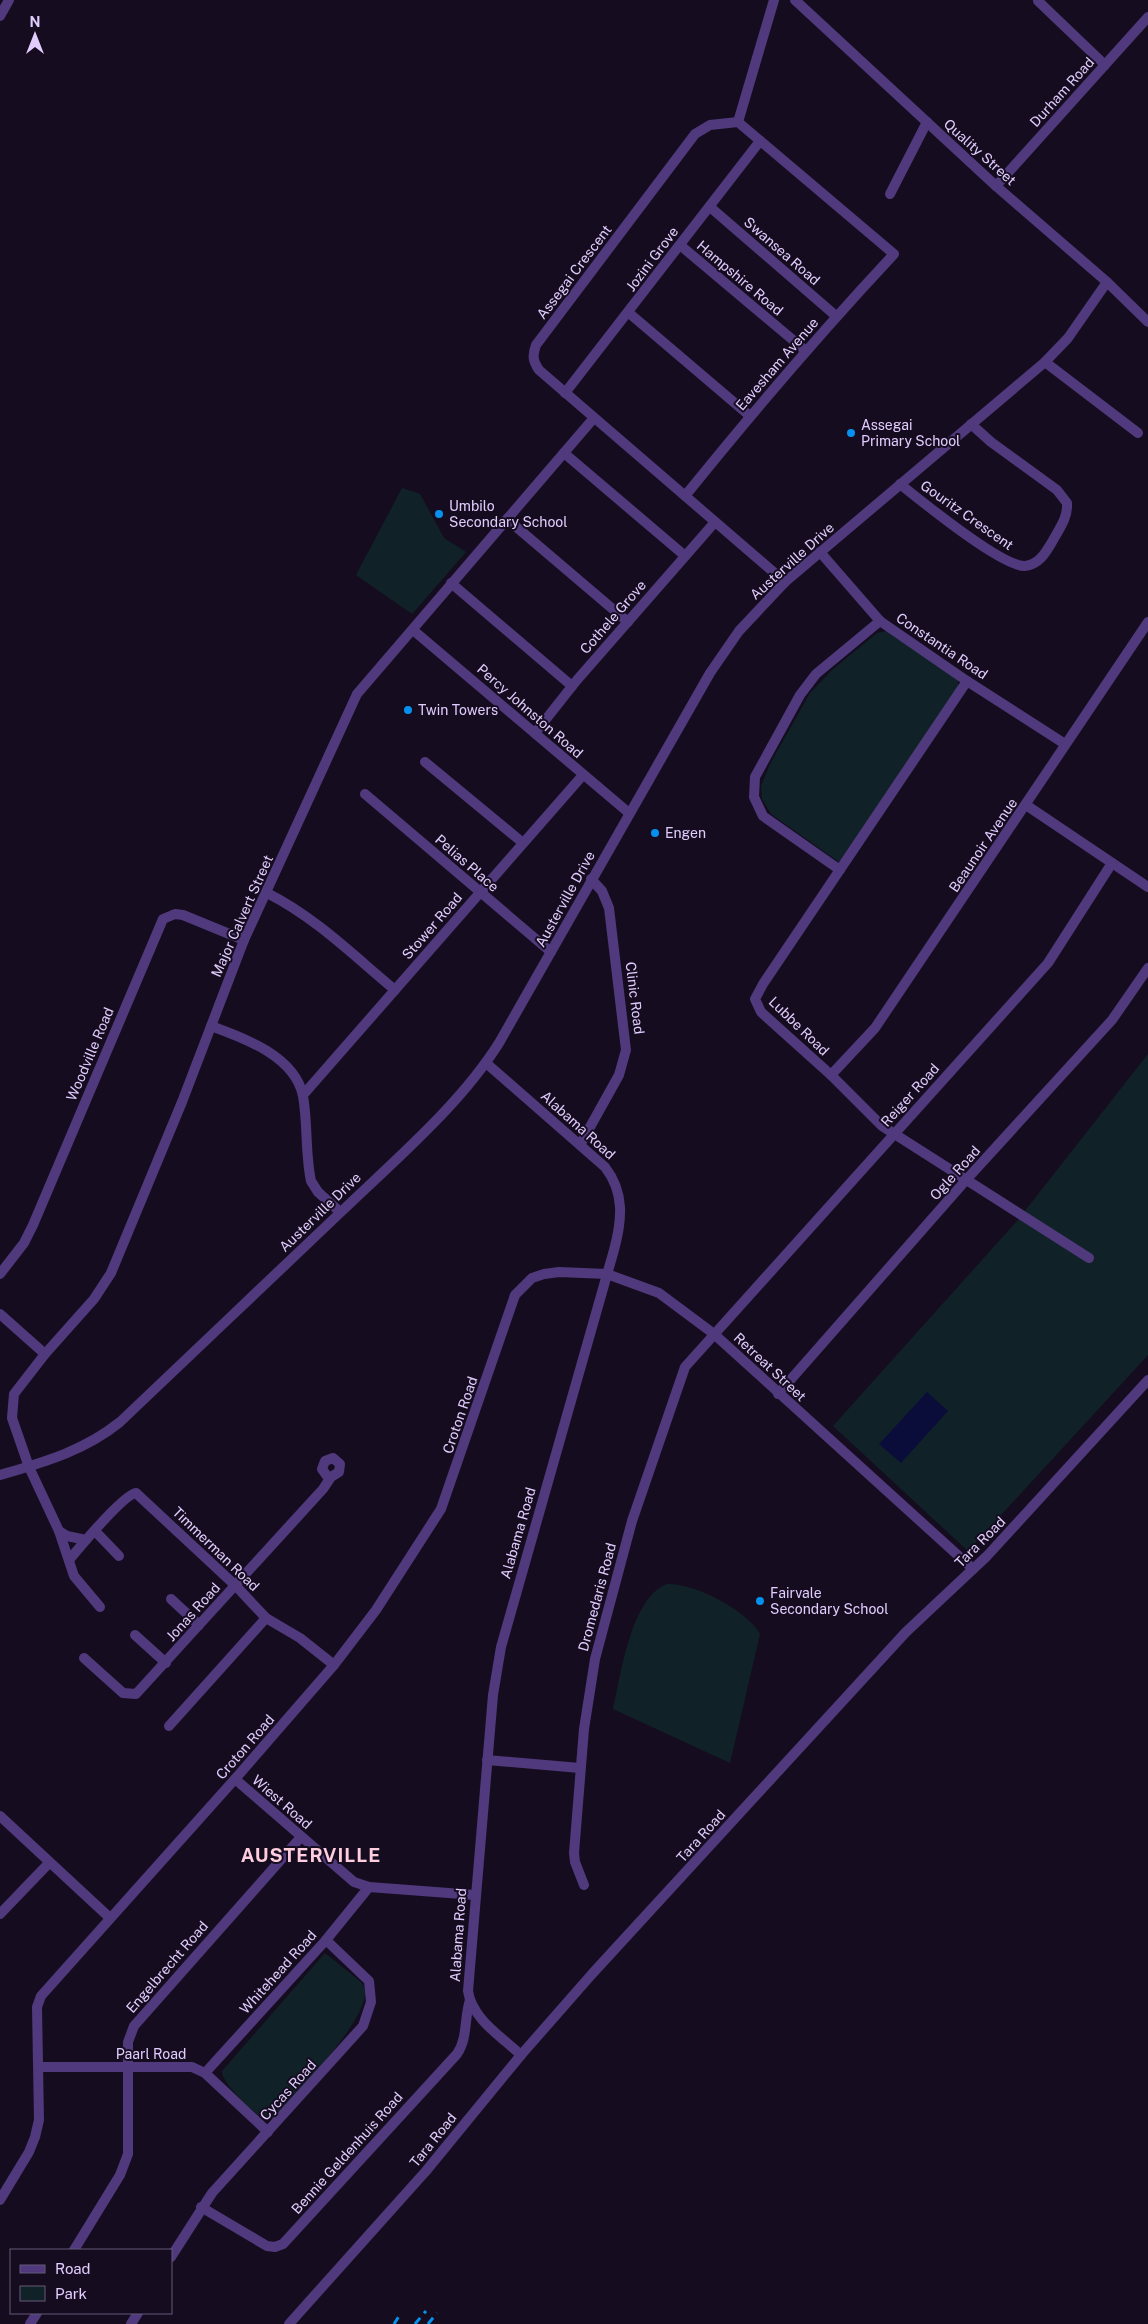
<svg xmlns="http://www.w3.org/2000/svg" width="1148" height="2324" viewBox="0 0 1148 2324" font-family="'Public Sans',sans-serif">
	<rect width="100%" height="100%" fill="#150d1f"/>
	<g fill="#102228">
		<polygon points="402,488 420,494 444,538 466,552 412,614 356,575"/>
		<polygon points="886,631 958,679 958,688 839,862 771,814 762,799 761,786 770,764 810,693 832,670 877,633"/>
		<polygon points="1148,1054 1148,1355 968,1551 833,1426 1017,1221"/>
		<path d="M667,1584C694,1583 747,1610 760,1634L730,1763L613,1709C621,1675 631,1597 667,1584Z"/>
		<path d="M325,1953L361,1982C365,1987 366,1993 364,2000C355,2032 305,2083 283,2109C279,2114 273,2121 267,2119C256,2118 220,2081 222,2071Z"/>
	</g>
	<polygon fill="#0a0d3a" points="927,1392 948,1411 901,1463 879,1444"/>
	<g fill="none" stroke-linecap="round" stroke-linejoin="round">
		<g stroke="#50397c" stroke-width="10">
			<polyline points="795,0 996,186 1107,282 1148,322"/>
			<polyline points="1038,1 1105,65"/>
			<polyline points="0,16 9,0"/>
			<polyline points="738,122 774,0"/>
			<polyline points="996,186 1148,17"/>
			<polyline points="890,194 927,122"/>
			<polyline points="710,207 836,316"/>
			<polyline points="680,245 806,351"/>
			<polyline points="629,313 750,416"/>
			<polyline points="1045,362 1138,433"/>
			<polyline points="565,393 760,141"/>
			<polyline points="564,453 684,555"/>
			<path d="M900,484C920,500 1002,567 1025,566C1039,565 1046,552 1052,542C1059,529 1068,518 1067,503L1057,490L991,442L971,424"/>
			<path d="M685,496C752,413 821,332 894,254L738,122L710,125L695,134L536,345C532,356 533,361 539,370L785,582"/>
			<polyline points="507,519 628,622"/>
			<polyline points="820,552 880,621 967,681 1065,744"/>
			<polyline points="451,583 572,686"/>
			<polyline points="413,630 629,813"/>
			<polyline points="967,681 763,984 755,999 761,1012 831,1075 882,1126 1089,1258"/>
			<polyline points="535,733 577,680 715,522"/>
			<polyline points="425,762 523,843"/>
			<polyline points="365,794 551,952"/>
			<polyline points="1026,805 1148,887"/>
			<polyline points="840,870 763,816 754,797 755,777 800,695 816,674 880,621"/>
			<path d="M267,893C315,917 354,956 395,990"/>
			<path d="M211,1026C244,1038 295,1056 303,1096C308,1124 305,1153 311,1181L318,1192L340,1212"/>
			<path d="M486,1063L605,1167C625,1193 622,1220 614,1250L501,1647L493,1695L468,1991C472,2019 502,2037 521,2055"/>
			<polyline points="831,1075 875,1028 1148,622"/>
			<polyline points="303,1095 583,775"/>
			<polyline points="580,1145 619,1075 626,1050 609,908 602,891 591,879"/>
			<polyline points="0,1274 24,1243 33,1225 163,919 175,914 183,915 244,940"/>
			<polyline points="0,1314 45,1354"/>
			<polyline points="778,1394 966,1180 1112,1020 1148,968"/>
			<path d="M0,1475C44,1462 84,1451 120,1422C194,1352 268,1281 342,1211C395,1160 460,1105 499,1043L710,673L739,631L785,582L1045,362L1068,338L1107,282"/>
			<polyline points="59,1531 67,1536 86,1540"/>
			<polyline points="95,1531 119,1556"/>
			<path d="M69,1560C79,1548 124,1494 136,1493L236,1586L266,1618L300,1638L334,1665"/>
			<polyline points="171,1599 199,1625"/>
			<polyline points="100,1607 74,1576 59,1531 29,1467 12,1418 14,1394 45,1354 94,1299 111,1273 182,1102 244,940 357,694 593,419"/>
			<polyline points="135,1635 166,1663"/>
			<polyline points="84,1658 123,1693 136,1694 323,1489 331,1477 339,1472 340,1464 333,1458 325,1461 322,1469 327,1476 331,1477"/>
			<polyline points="169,1726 266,1618"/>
			<polyline points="487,1760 580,1768"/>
			<polyline points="235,1779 354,1882 369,1887 475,1895"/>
			<polyline points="0,1816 110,1918"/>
			<polyline points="584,1885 575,1862 574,1853 584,1729 595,1659 632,1521 685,1367 1048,963 1112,863"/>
			<polyline points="0,1914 49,1863"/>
			<polyline points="39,2067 192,2067 205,2073 268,2132"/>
			<polyline points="205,2073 326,1940 369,1887"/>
			<polyline points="0,2200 29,2152 35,2137 39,2120 37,2007 41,1996 235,1779 334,1665 376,1610 441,1509 515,1295 532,1278 544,1274 559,1272 607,1274 659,1293 714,1334 973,1569"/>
			<path d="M201,2207L267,2246L275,2247L283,2244L457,2054C468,2038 464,2018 470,2000"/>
			<polyline points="74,2250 120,2175 128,2154 128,2042 134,2026 301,1837"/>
			<polyline points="171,2257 212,2193 363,2026 371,2002 369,1981 326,1940"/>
			<polyline points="30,2324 37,2313"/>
			<polyline points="131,2324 138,2313"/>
			<polyline points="289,2324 426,2171 521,2055 592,1974 906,1632 987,1556 1148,1380"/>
		</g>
		<g stroke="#0691ef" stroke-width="3" stroke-dasharray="8 6" stroke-linecap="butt">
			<polyline points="394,2324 401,2313"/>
			<polyline points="415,2324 426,2311"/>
			<polyline points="428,2324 437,2313"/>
		</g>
	</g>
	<g fill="#0691ef" stroke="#150d1f" stroke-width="2">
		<circle cx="851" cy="433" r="5"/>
		<circle cx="439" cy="514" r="5"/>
		<circle cx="408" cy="710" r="5"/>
		<circle cx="655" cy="833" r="5"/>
		<circle cx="760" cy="1601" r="5"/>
	</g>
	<g text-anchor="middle" stroke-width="4" stroke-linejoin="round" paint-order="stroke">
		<g font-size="14" fill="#e1ccfe" stroke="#150d1f">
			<text transform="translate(1062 92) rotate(-48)" y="5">Durham Road</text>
			<text transform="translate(980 152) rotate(42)" y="5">Quality Street</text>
			<text transform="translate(782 251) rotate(41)" y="5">Swansea Road</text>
			<text transform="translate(652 259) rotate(-53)" y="5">Jozini Grove</text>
			<text transform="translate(574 272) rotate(-53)" y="5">Assegai Crescent</text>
			<text transform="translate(740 278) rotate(40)" y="5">Hampshire Road</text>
			<text transform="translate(777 364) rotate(-49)" y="5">Eavesham Avenue</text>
			<text transform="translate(967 515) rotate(35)" y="5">Gouritz Crescent</text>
			<text transform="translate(792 561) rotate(-42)" y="5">Austerville Drive</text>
			<text transform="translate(613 617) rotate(-49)" y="5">Cothele Grove</text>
			<text transform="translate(942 646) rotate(34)" y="5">Constantia Road</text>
			<text transform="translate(530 711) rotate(41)" y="5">Percy Johnston Road</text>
			<text transform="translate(983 845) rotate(-56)" y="5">Beaunoir Avenue</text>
			<text transform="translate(467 863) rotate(41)" y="5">Pelias Place</text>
			<text transform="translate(565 899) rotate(-61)" y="5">Austerville Drive</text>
			<text transform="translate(242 916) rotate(-66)" y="5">Major Calvert Street</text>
			<text transform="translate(432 926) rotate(-49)" y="5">Stower Road</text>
			<text transform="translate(635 998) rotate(83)" y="5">Clinic Road</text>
			<text transform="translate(799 1026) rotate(44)" y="5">Lubbe Road</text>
			<text transform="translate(90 1054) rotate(-67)" y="5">Woodville Road</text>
			<text transform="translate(910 1095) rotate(-48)" y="5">Reiger Road</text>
			<text transform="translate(578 1125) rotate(42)" y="5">Alabama Road</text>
			<text transform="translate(955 1173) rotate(-48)" y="5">Ogle Road</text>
			<text transform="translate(320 1212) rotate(-44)" y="5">Austerville Drive</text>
			<text transform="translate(770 1367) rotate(43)" y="5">Retreat Street</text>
			<text transform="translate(460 1415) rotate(-71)" y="5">Croton Road</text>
			<text transform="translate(518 1533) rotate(-74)" y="5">Alabama Road</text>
			<text transform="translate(980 1542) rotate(-45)" y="5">Tara Road</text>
			<text transform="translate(216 1549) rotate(44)" y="5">Timmerman Road</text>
			<text transform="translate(597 1597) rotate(-75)" y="5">Dromedaris Road</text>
			<text transform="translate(193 1612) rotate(-48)" y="5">Jonas Road</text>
			<text transform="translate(245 1747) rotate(-49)" y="5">Croton Road</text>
			<text transform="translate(282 1802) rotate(41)" y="5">Wiest Road</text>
			<text transform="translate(701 1836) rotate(-48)" y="5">Tara Road</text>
			<text transform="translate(458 1935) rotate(-86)" y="5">Alabama Road</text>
			<text transform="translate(167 1967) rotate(-49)" y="5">Engelbrecht Road</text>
			<text transform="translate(278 1972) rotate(-48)" y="5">Whitehead Road</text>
			<text x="151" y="2059">Paarl Road</text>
			<text transform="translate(288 2090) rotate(-48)" y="5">Cycas Road</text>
			<text transform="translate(433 2140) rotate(-51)" y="5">Tara Road</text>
			<text transform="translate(347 2153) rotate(-48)" y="5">Bennie Geldenhuis Road</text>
		</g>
		<g font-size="14" fill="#e1ccfe" stroke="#150d1f" text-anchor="start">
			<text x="861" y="430">Assegai<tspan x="861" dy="16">Primary School</tspan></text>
			<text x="449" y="511">Umbilo<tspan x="449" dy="16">Secondary School</tspan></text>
			<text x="418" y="715">Twin Towers</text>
			<text x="665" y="838">Engen</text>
			<text x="770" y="1598">Fairvale<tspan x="770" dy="16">Secondary School</tspan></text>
		</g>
		<g font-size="19" font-weight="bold" letter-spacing="1" fill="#fecede" stroke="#150d1f">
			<text x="311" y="1862">AUSTERVILLE</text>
		</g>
	</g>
	<rect x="10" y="2249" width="162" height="65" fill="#150d1f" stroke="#675978"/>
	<rect x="20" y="2265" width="25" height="8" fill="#50397c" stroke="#675978"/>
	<text x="55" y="2274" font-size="15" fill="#e1ccfe">Road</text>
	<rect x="20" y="2286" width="25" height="15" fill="#102228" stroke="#675978"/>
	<text x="55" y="2299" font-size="15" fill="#e1ccfe">Park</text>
	<g transform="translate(35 35)" stroke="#150d1f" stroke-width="4" paint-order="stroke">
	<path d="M0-4L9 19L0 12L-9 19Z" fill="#e1ccfe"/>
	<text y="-8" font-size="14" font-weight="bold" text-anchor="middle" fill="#e1ccfe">N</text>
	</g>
</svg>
